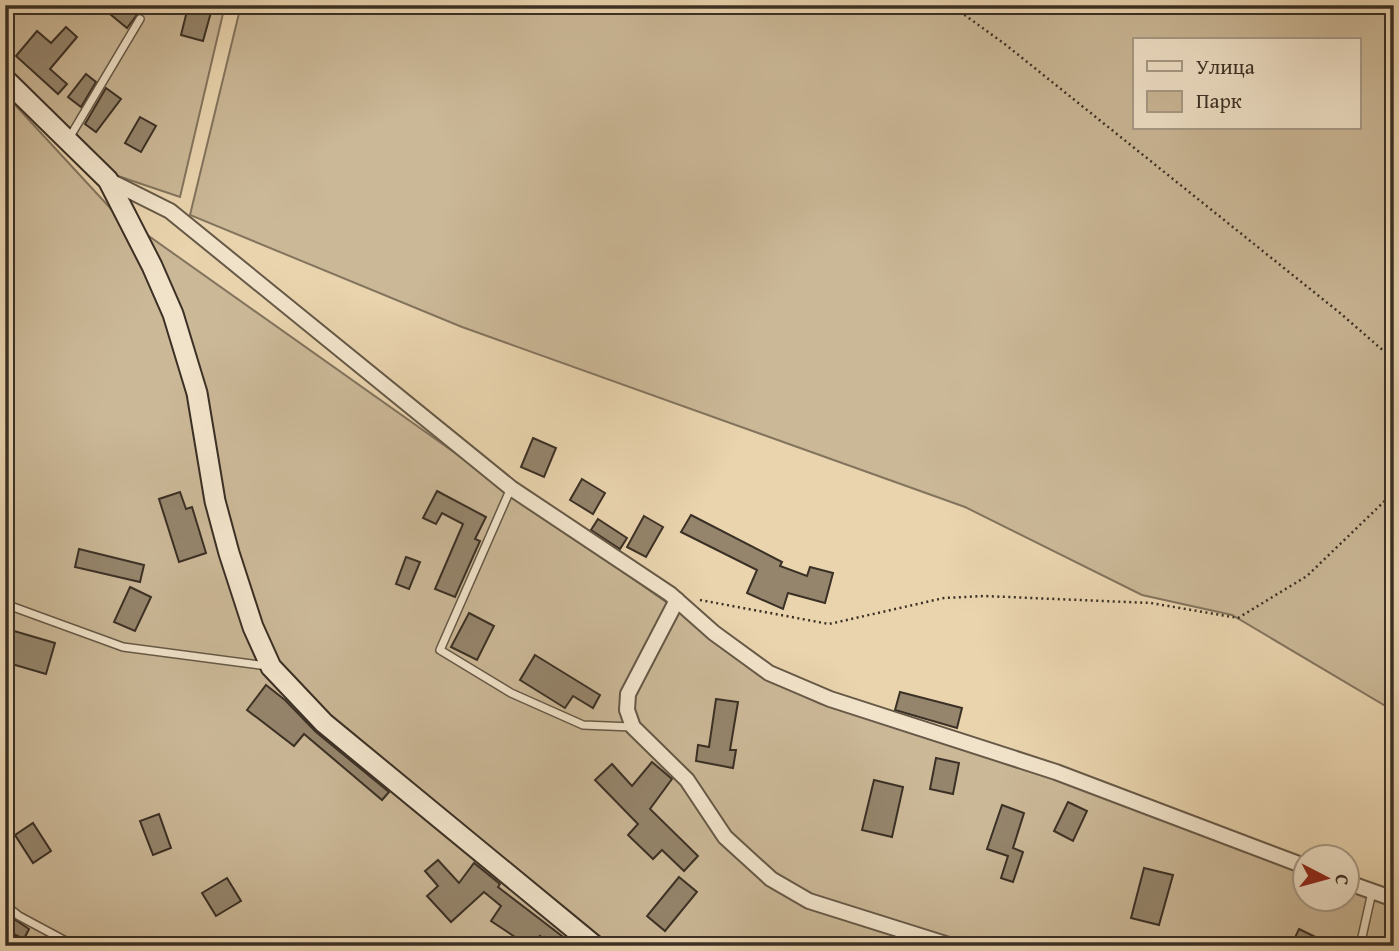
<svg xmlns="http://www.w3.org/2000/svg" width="1399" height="951" viewBox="0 0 1399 951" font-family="'Gentium Book Plus',serif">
	<rect width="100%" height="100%" fill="#e9d4ae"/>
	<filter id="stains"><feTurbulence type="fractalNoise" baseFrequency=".00286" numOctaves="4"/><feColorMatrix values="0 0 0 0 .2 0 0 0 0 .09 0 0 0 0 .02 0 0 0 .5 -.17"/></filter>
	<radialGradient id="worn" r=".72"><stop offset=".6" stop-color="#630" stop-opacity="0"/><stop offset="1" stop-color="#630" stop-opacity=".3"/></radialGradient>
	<g fill="#cbb897" stroke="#83745e" stroke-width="2" fill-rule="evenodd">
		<polygon points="5,5 225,5 180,197 115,175 5,69"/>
		<path d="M241,5H1394V711L1232,615L1142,595L965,507L462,327L190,215ZM1359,40V128H1135V40Z"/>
		<polygon points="5,94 112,210 673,607 759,675 821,704 917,728 1304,868 1304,898 1346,898 1347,884 1394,901 1394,946 5,946"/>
	</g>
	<g fill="#95856c" stroke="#3b3025" stroke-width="2">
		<polygon points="99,5 131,5 139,12 127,28"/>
		<polygon points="198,5 213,5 203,41 181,35 188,7 197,9"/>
		<polygon points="66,27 77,37 50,69 67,84 58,94 16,56 37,31 51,43"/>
		<polygon points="86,74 96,82 81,107 68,97"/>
		<polygon points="106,88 121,99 96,132 85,124"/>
		<polygon points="140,117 156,126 141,152 125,143"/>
		<polygon points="533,438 556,448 544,477 521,467"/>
		<polygon points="582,479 605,493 593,514 570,500"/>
		<polygon points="437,491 486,517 475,539 480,541 455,597 435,589 463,524 442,513 436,524 423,518"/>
		<polygon points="180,492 186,509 192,507 206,553 179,562 159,499"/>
		<polygon points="691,515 782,562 780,566 807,576 810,567 833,573 825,603 788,593 783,609 747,593 757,570 681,532"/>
		<polygon points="644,516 663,527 646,557 627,547"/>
		<polygon points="598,519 627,538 620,549 591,530"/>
		<polygon points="79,549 144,565 140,582 75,567"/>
		<polygon points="406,557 420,562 409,589 396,584"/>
		<polygon points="130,587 151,597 135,631 114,622"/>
		<polygon points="469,613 494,626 477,660 451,647"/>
		<polygon points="14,631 55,643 46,674 5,662"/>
		<polygon points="535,655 600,695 593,708 573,696 565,708 520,680"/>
		<polygon points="266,685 285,700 316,732 389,792 382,800 304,734 294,746 247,710"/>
		<polygon points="900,692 962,708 957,728 895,710"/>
		<polygon points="716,699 738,702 730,750 736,750 733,768 696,761 698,745 709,747"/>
		<polygon points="936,758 959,763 953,794 930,789"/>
		<polygon points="652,762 672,779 650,809 698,856 684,871 662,850 653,859 628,835 638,824 595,780 612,764 632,786"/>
		<polygon points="874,780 903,787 892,837 862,830"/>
		<polygon points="1068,802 1087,811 1073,841 1054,831"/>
		<polygon points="1002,805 1024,813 1013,848 1023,852 1013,882 1001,878 1008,856 987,849"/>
		<polygon points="159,814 171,848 153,855 140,821"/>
		<polygon points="33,823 51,851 33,863 15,835"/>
		<polygon points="438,860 459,883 474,863 500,884 498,887 575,946 554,946 540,936 533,946 509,946 515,937 491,921 501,906 484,892 451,922 427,896 438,886 425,871"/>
		<polygon points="1144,868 1173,875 1159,925 1131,918"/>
		<polygon points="679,877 697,892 665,931 647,916"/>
		<polygon points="227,878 241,901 216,916 202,893"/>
		<polygon points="5,913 29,929 24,939 5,930"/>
		<polygon points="1299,929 1334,946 1291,946"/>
	</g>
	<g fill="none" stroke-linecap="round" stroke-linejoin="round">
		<g stroke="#665947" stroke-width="10">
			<g id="lane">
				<polyline points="68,140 140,19"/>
				<polyline points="511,488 440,650 511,693 583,725 632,727"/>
				<polyline points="5,604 123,647 267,666"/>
				<polyline points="5,905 19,916 75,946"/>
				<polyline points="1360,946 1372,892"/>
			</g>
		</g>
		<g stroke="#665947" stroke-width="18">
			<g id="street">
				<polyline points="108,180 170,211 511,488 670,594 714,633 769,673 830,699 1056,772 1304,866"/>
				<polyline points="677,600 628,694 627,710 633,727 687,780 725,837 771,879 809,901 952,946"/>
				<polyline points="1346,882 1394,899"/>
			</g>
		</g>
		<g stroke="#3b3025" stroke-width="23">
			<polyline id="secondary" points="5,79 108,180 152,266 173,314 197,393 215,501 229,553 253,627 271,667 324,723 595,946"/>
		</g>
		<g stroke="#3b3025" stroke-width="2.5" stroke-dasharray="2 3.5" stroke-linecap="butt">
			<polyline points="951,5 1006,45 1340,313 1394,360"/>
			<polyline points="1383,5 1394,18"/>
			<polyline points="700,600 829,624 944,598 984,596 1151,603 1238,618 1307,576 1394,492"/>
		</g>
		<use href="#lane" stroke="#f1e3ca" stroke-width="7"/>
		<use href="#street" stroke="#f1e3ca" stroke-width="14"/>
		<use href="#secondary" stroke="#f1e3ca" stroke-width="19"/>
	</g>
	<rect width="1399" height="951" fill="none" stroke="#e9d4ae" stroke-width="28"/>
	<rect x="7" y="7" width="1385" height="937" fill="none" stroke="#3b3025" stroke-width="3.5"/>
	<rect x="14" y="14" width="1371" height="923" fill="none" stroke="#3b3025" stroke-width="2"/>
	<rect x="1133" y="38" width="228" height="91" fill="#f1e3ca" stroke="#a89b88" stroke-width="2"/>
	<rect x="1147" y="61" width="35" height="10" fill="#f1e3ca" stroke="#a89b88" stroke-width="2"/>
	<text x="1196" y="74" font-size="21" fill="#3b3025">Улица</text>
	<rect x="1147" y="91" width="35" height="21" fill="#cbb897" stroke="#a89b88" stroke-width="2"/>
	<text x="1196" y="108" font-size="21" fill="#3b3025">Парк</text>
	<g transform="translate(1326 878) rotate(96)"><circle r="33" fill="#f1e3ca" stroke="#a89b88" stroke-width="2"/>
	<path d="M0-5L12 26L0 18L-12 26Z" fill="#8f2418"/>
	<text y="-10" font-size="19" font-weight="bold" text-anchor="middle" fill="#3b3025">С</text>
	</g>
	<rect width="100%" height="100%" filter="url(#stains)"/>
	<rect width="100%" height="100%" fill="url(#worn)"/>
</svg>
